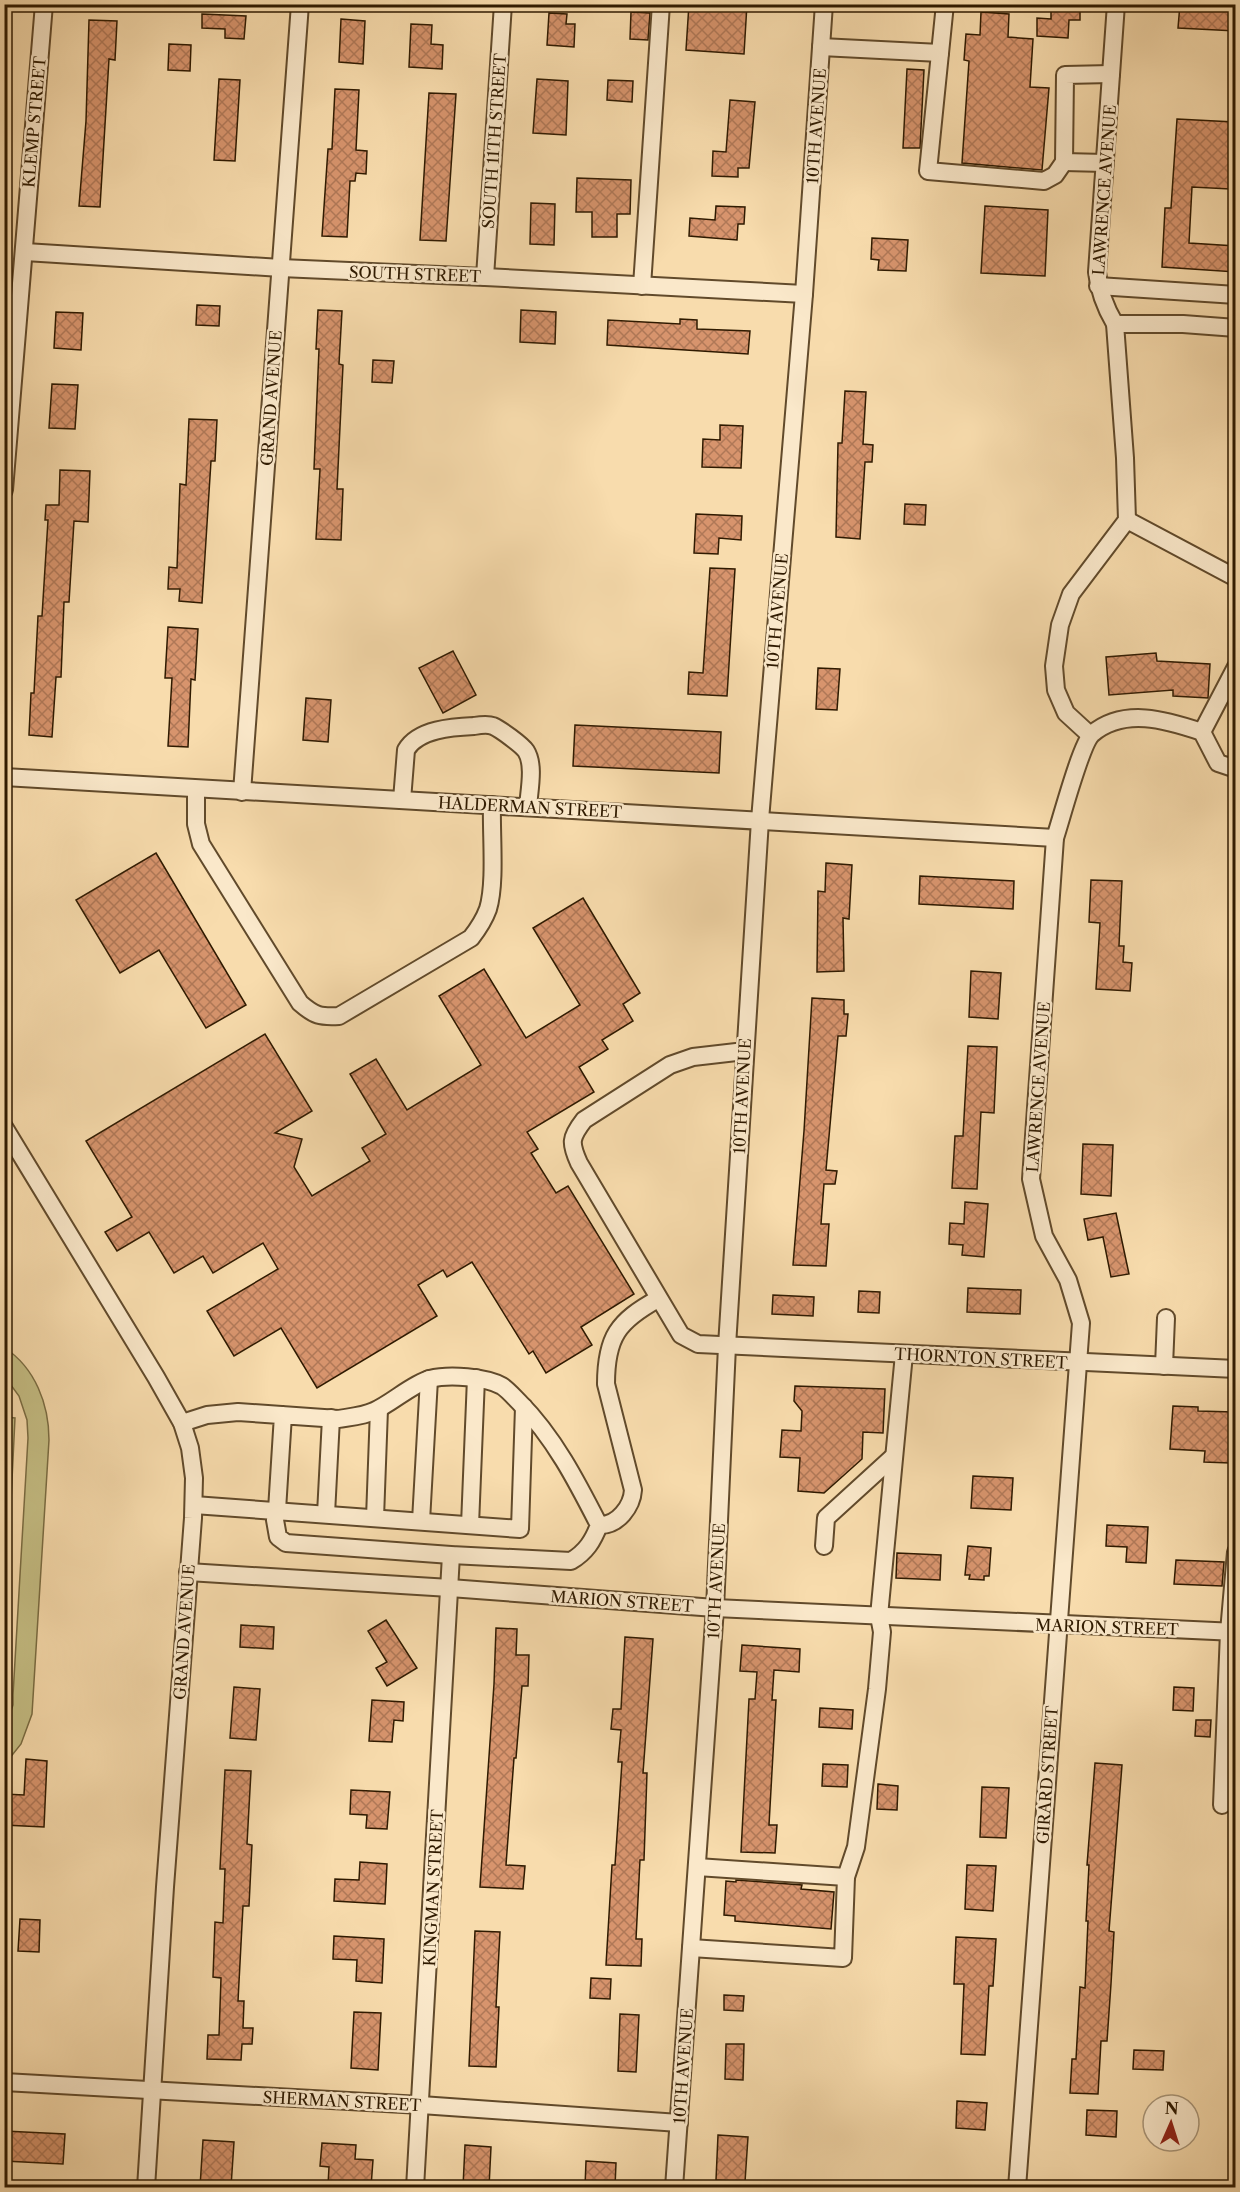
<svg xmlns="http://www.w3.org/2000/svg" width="1240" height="2192" viewBox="0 0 1240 2192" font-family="'Libre Caslon Text',serif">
	<defs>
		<pattern id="building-cross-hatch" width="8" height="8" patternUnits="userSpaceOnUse" patternTransform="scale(1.5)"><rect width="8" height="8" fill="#d7946d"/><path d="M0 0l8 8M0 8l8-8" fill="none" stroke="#af7857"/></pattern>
	</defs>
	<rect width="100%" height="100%" fill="#f8dcad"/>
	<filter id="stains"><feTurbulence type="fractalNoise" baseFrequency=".00333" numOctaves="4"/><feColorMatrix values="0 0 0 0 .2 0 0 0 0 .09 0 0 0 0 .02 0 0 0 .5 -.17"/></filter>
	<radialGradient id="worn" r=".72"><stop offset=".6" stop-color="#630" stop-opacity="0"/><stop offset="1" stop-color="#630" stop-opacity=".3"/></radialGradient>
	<g fill="#c5be84" stroke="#7a6c42" stroke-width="1.5">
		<path d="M5,1348C35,1368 49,1404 49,1440L32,1714L21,1744L5,1764V1729L13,1705V1695L28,1438L27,1420L19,1396L5,1377Z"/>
		<polygon points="5,1417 15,1418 5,1624 4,1417"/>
	</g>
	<g fill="url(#building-cross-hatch)" stroke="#2f1a00" stroke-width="1.5">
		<polygon points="689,4 747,4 744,54 686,50"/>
		<polygon points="1180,4 1236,6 1236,31 1178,28"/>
		<polygon points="1051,5 1080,6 1080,20 1069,20 1068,38 1037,36 1037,18 1051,19"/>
		<polygon points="631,12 650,13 648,40 630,39"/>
		<polygon points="981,12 1009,14 1008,37 1033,39 1030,87 1049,88 1042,170 962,163 969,61 964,60 966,34 980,35"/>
		<polygon points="549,13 567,14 566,24 575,24 574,47 547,45"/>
		<polygon points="202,14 246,16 244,39 225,38 225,29 202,28"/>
		<polygon points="341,19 365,21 363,64 339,62"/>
		<polygon points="89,20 117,21 115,60 109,59 100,207 79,206 86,121"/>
		<polygon points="411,24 432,25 431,44 443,45 442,69 409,67"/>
		<polygon points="169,44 191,45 190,71 168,70"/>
		<polygon points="907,69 924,70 920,148 903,148"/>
		<polygon points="219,79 240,80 235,161 214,160"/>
		<polygon points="537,79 568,81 566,135 533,133"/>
		<polygon points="608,80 633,81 632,102 607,100"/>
		<polygon points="335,89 359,90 356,150 367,151 366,174 356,173 355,181 350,181 347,237 322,236 328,149 332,149"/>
		<polygon points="429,93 456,94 446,241 420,240"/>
		<polygon points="730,100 755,102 749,168 738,168 738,177 712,176 713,151 726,152"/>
		<polygon points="1177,119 1234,122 1230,189 1192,187 1189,243 1236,246 1236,272 1162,267 1165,208 1171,208"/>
		<polygon points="577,178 631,180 630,214 617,214 617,237 592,237 592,212 576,212"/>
		<polygon points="531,203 555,204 554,245 530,244"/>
		<polygon points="716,206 745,207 744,224 738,224 737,240 689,236 690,218 715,220"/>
		<polygon points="985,206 1048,210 1045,276 981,273"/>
		<polygon points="872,238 908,240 906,271 878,270 879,260 871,259"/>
		<polygon points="197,305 220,306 219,326 196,325"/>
		<polygon points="318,310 342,311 339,364 343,365 337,489 343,489 341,540 316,539 320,469 314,469 319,349 316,349"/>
		<polygon points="521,310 556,312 555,344 520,342"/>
		<polygon points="56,312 83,313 81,350 54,348"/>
		<polygon points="680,319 697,320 697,329 750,331 748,354 607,345 608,320 680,324"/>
		<polygon points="373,360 394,361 392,383 372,382"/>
		<polygon points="52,384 78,385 75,429 49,428"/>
		<polygon points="845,391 866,392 863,444 873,445 872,462 865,462 860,539 836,537 838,443 842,443"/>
		<polygon points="189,419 217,420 215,461 211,461 202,603 179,601 180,589 168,589 169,567 177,568 180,484 186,485"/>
		<polygon points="720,425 743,426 741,468 702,467 703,439 720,440"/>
		<polygon points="60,470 90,471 88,522 74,521 69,602 64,602 61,677 56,677 52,737 29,735 31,693 34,693 38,616 42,616 48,520 45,520 46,505 59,505"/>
		<polygon points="905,504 926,505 925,525 904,524"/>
		<polygon points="696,514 742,516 741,540 719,538 718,554 694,553"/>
		<polygon points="710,568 735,569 727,696 688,694 689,672 703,673"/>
		<polygon points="168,627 198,629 195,680 191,679 188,747 168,746 172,678 165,678"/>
		<polygon points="453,651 476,695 443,713 419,668"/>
		<polygon points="1156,653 1157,661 1210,664 1208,698 1173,696 1173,690 1109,695 1106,657"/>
		<polygon points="818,668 840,669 837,710 816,709"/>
		<polygon points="306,698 331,700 328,742 303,740"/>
		<polygon points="575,725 721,732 719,773 573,766"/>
		<polygon points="156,853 246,1005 206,1028 159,950 120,973 76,900"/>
		<polygon points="826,863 852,865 849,919 843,918 844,971 817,972 818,891 825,892"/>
		<polygon points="920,876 1014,881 1013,909 919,904"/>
		<polygon points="1091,880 1122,881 1119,946 1124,946 1123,962 1132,963 1130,991 1096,989 1100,923 1089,922"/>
		<polygon points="583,898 640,993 623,1004 633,1021 602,1040 608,1049 579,1067 594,1092 527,1132 538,1149 531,1153 556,1193 568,1186 634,1294 581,1327 592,1345 546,1373 533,1351 529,1354 472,1262 447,1277 443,1270 418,1285 437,1316 317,1388 281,1328 234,1356 207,1311 278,1269 263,1243 213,1273 203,1256 174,1273 149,1232 117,1251 105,1232 132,1217 86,1141 265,1034 312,1111 275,1133 302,1139 294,1167 312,1196 370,1161 362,1148 386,1134 350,1074 376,1059 407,1110 481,1065 439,996 484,969 526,1038 580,1005 533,928"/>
		<polygon points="971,971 1001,973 998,1019 969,1017"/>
		<polygon points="812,998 844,1000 844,1014 848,1014 846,1036 838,1036 826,1170 837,1171 835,1184 824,1184 821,1224 829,1224 826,1266 793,1265 804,1131"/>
		<polygon points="968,1046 997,1047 994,1113 981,1112 977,1189 952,1188 955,1136 963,1136"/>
		<polygon points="1083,1144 1113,1145 1111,1196 1081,1194"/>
		<polygon points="965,1202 988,1204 984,1257 962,1255 963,1245 949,1244 950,1223 964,1224"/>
		<polygon points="1116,1213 1129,1274 1111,1277 1103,1237 1088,1240 1084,1219"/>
		<polygon points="968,1288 1021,1290 1020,1314 967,1312"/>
		<polygon points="859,1291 880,1292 879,1313 858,1312"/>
		<polygon points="773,1295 814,1297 813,1316 772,1314"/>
		<polygon points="795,1386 885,1389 883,1433 863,1432 862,1459 824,1493 798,1491 800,1458 780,1457 782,1430 801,1431 802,1411 794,1401"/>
		<polygon points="1173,1406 1198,1407 1198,1411 1233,1412 1230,1463 1204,1462 1205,1451 1170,1449"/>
		<polygon points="973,1476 1013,1478 1011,1510 971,1508"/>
		<polygon points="1107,1525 1148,1527 1146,1563 1126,1562 1127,1547 1106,1546"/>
		<polygon points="968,1546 991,1548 989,1576 984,1576 984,1580 969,1579 970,1575 965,1575"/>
		<polygon points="897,1553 941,1555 940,1580 896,1578"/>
		<polygon points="1176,1560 1224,1562 1222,1586 1174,1584"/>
		<polygon points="386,1620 417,1668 387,1686 376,1668 387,1662 368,1631"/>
		<polygon points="241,1625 274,1627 273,1649 240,1647"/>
		<polygon points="496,1628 517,1629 516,1655 529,1655 528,1686 522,1686 516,1758 514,1758 506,1865 525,1866 523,1889 480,1887 494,1684"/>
		<polygon points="625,1637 653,1639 643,1773 647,1773 644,1860 640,1860 636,1939 642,1939 641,1966 606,1965 612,1865 615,1865 622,1762 618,1762 621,1730 611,1729 613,1709 621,1709"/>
		<polygon points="742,1645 800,1649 799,1672 774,1670 772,1700 776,1700 769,1825 777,1825 775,1853 741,1852 749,1699 755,1699 757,1672 740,1671"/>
		<polygon points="234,1687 260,1689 256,1740 230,1738"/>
		<polygon points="1174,1687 1194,1688 1193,1711 1173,1710"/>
		<polygon points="372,1700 404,1702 403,1721 394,1720 392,1742 369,1741"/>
		<polygon points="820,1708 853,1710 852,1729 819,1727"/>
		<polygon points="1196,1720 1211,1720 1210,1737 1195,1736"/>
		<polygon points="26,1759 47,1761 44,1827 4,1825 4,1794 24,1795"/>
		<polygon points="1095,1763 1122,1765 1109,1931 1114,1932 1111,1984 1107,2041 1101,2041 1098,2094 1070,2093 1072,2059 1076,2059 1080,1987 1085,1988 1088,1921 1086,1921 1089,1865 1087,1865"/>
		<polygon points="823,1764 848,1765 847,1787 822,1786"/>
		<polygon points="225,1770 251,1771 247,1844 252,1845 249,1906 243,1906 238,2001 244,2001 243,2028 253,2028 252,2044 242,2044 241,2060 207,2059 208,2035 219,2035 221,1978 213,1977 215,1922 223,1923 225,1869 220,1869"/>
		<polygon points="878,1784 898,1786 897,1810 877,1809"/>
		<polygon points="982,1787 1009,1788 1006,1838 980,1837"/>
		<polygon points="351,1790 390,1792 387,1829 366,1828 367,1815 350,1814"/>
		<polygon points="360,1862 387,1864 385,1904 334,1901 335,1879 359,1880"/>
		<polygon points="967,1865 996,1866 993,1911 965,1909"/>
		<polygon points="736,1880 802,1885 801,1889 834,1892 831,1929 735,1921 735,1916 724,1915 726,1881 736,1882"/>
		<polygon points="20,1919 40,1920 39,1952 18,1951"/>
		<polygon points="475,1931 500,1932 496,2007 499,2007 496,2067 469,2066"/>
		<polygon points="334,1936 384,1939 382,1983 356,1981 357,1960 333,1959"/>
		<polygon points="956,1937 996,1939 993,1986 989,1986 985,2055 961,2054 964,1984 954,1984"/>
		<polygon points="591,1978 611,1979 610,1999 590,1998"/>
		<polygon points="724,1995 744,1996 743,2011 724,2010"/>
		<polygon points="354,2012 381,2013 378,2070 351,2068"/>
		<polygon points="620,2014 639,2015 636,2072 618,2071"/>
		<polygon points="726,2044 744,2044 743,2080 725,2079"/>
		<polygon points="1134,2050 1164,2051 1163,2070 1133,2069"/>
		<polygon points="957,2101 987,2103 985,2130 956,2128"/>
		<polygon points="1087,2110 1117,2111 1116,2137 1086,2135"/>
		<polygon points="4,2131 65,2134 63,2164 4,2161"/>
		<polygon points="718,2135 748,2137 745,2182 716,2180"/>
		<polygon points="203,2140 234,2142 231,2187 200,2187"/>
		<polygon points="322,2143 356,2145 355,2159 373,2160 371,2187 328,2185 329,2167 320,2166"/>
		<polygon points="465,2145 491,2147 489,2187 463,2187"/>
		<polygon points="586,2161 616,2163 615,2187 585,2187"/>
	</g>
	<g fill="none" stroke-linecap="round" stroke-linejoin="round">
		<g stroke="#614a2b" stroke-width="20">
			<g id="minor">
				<polyline points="945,4 928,171 1044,181 1055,175 1064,162"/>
				<polyline points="821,47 940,53"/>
				<polyline points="1105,163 1064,162 1065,75 1111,74"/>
				<polyline points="25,252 281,268 485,277 804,294"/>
				<polyline points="485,277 503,4"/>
				<polyline points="642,286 661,4"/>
				<polyline points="1098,286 1236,295"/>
				<polyline points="1115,324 1183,324 1236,328"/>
				<polyline points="4,490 44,4"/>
				<polyline points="1127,520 1236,578"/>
				<polyline points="1202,732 1236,667"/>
				<path d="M1090,735L1066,713L1056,690L1054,666L1060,625L1071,594L1127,520L1125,458L1115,324C1105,307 1099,292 1097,272L1116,4"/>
				<polyline points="4,777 1055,838"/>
				<path d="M196,789V824L201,844L300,1003C315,1016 320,1017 339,1016L471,938C478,929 484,920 488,909C496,883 491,834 492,805"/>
				<polyline points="242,792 300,4"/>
				<path d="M402,800L406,750C418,729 453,727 474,726C480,725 488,724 493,726C500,729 522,745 526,751C535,765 529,791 528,807"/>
				<path d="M745,1051L693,1057L670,1065L584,1120C570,1138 570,1143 579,1163L681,1335L698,1344L1236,1369"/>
				<polyline points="4,1127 156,1377 182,1423 190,1448 194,1478 193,1518 165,1887 146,2188"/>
				<polyline points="1164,1366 1166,1318"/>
				<path d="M182,1423L207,1415L238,1412L338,1419C350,1417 364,1416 374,1411C392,1403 412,1384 430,1379C449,1374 486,1377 502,1386C508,1390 514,1397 519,1402C554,1437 577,1482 599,1525C593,1541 586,1552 571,1561L451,1555L286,1543L278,1537L275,1520L277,1510L283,1415"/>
				<polyline points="194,1505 520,1529 524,1407"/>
				<polyline points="326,1514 331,1418"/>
				<polyline points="375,1518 379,1409"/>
				<polyline points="421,1521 429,1379"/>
				<polyline points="470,1525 476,1378"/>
				<path d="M599,1525C618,1526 632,1506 633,1490L606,1384C606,1337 618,1321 658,1299"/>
				<polyline points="824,1546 826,1518 894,1456"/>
				<polyline points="188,1572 450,1588 715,1608 1236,1632"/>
				<polyline points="1222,1805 1229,1632 1236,1552"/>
				<polyline points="846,1877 856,1847 877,1689 882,1632 879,1616 904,1354"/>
				<polyline points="691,1948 843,1958 846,1877 697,1867"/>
				<polyline points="4,2082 421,2105 679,2123"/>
				<polyline points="415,2188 451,1555"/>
				<polyline points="674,2188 715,1608 727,1346 760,820 804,294 824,4"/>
				<path d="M1017,2188L1081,1323L1068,1280L1044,1236L1031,1179L1055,838C1061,820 1081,744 1092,734C1124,707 1166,720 1202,732L1218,763L1236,769"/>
			</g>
		</g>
		<use href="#minor" stroke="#fae8ca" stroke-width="16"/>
	</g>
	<g text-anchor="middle" stroke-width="5" stroke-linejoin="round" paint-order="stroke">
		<g font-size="16" fill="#2f1a00" stroke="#fae8ca">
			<text transform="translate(34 122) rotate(-85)" y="6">KLEMP STREET</text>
			<text transform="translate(816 126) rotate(-86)" y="6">10TH AVENUE</text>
			<text transform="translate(494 141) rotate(-86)" y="6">SOUTH 11TH STREET</text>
			<text transform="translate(1104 190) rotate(-86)" y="6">LAWRENCE AVENUE</text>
			<text transform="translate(415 274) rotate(2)" y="6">SOUTH STREET</text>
			<text transform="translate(271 398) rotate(-86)" y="6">GRAND AVENUE</text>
			<text transform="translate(777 611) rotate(-85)" y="6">10TH AVENUE</text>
			<text transform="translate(530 807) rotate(3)" y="6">HALDERMAN STREET</text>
			<text transform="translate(1038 1087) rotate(-86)" y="6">LAWRENCE AVENUE</text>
			<text transform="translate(742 1096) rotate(-87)" y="6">10TH AVENUE</text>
			<text transform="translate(981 1358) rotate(3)" y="6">THORNTON STREET</text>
			<text transform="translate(716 1581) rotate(-87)" y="6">10TH AVENUE</text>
			<text transform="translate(622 1601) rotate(4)" y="6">MARION STREET</text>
			<text transform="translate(1107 1627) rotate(2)" y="6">MARION STREET</text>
			<text transform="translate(184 1632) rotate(-86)" y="6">GRAND AVENUE</text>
			<text transform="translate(1047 1775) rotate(-86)" y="6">GIRARD STREET</text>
			<text transform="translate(433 1888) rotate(-87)" y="6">KINGMAN STREET</text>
			<text transform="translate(683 2066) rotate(-86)" y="6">10TH AVENUE</text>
			<text transform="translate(342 2101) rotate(3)" y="6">SHERMAN STREET</text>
		</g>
	</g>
	<rect width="1240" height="2192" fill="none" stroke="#f8dcad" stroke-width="24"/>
	<rect x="6" y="6" width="1228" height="2180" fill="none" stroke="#2f1a00" stroke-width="3"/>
	<rect x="12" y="12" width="1216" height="2168" fill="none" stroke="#2f1a00" stroke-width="1.5"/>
	<g transform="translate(1171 2123) rotate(3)"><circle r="28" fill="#fae8ca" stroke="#a99679" stroke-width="1.5"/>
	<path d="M0-4.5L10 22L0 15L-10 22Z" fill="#8f2418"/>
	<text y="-9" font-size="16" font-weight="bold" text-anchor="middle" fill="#2f1a00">N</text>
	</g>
	<rect width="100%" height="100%" filter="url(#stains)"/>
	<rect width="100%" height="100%" fill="url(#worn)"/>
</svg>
